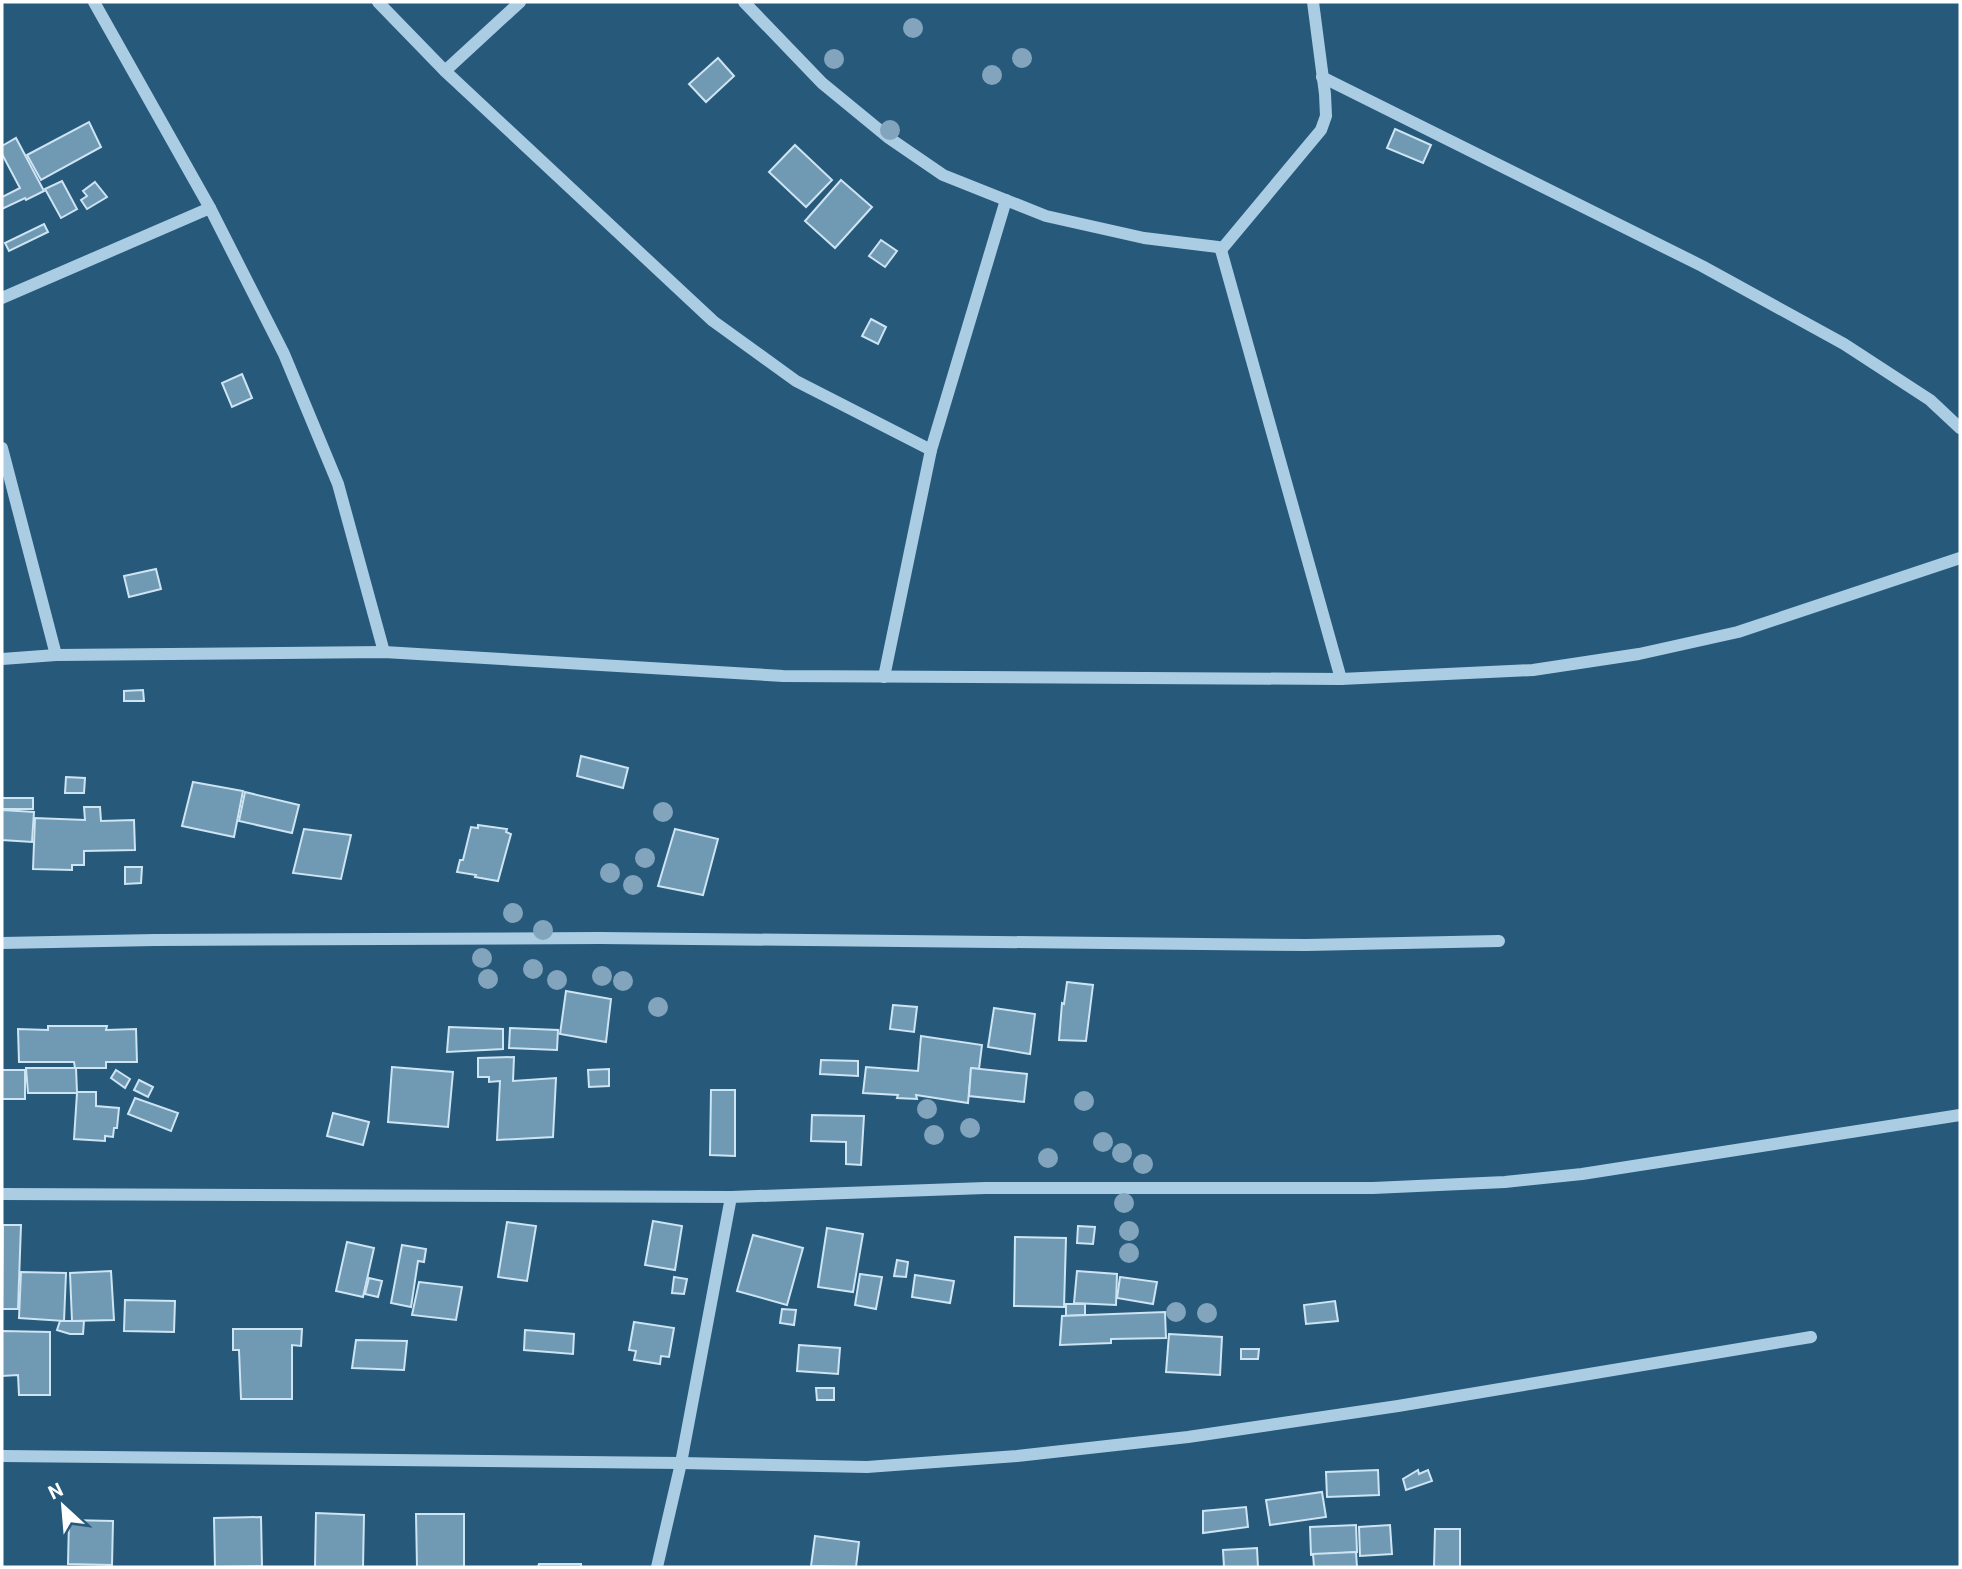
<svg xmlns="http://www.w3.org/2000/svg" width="1962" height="1569" viewBox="0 0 1962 1569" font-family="Roboto,sans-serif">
	<rect width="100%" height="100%" fill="#27597a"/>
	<g fill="#7099b3" stroke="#cde4f3" stroke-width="2">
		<polygon points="718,58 734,76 706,102 689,84"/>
		<polygon points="89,122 101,147 41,180 27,155"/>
		<polygon points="1395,129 1431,145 1423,163 1387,148"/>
		<polygon points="16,138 44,191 26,200 25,198 2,209 2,197 20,188 2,154 2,146"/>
		<polygon points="795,145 832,180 806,207 769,172"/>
		<polygon points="841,180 872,207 835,248 805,221"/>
		<polygon points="62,181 77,209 61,218 45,189"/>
		<polygon points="95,182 107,197 87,209 81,200 87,196 83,191"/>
		<polygon points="44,224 48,232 9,251 5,243"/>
		<polygon points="881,240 897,251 885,267 869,256"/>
		<polygon points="871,319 886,327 878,344 862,336"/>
		<polygon points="242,374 252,398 232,407 222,383"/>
		<polygon points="156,569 161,589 129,597 124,576"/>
		<polygon points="143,690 144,701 124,701 124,691"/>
		<polygon points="581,756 628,768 623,788 577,776"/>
		<polygon points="66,777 85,778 84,793 65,793"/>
		<polygon points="193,782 243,791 234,837 182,826"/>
		<polygon points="245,792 299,805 292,833 239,821"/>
		<rect x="2" y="798" width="31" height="11"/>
		<polygon points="84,807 100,807 101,821 134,820 135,850 84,851 84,865 72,865 72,870 33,869 35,818 85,820"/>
		<polygon points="2,810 34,812 32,842 2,840"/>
		<polygon points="478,825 507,829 506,832 511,834 498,881 475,877 476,875 457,872 460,860 463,860 471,827 478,828"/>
		<polygon points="304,829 351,835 341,879 293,873"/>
		<polygon points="675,829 718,839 703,895 658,886"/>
		<polygon points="125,867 142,867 141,883 125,884"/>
		<polygon points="1067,982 1093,985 1086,1041 1059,1040 1062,1003 1064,1004"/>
		<polygon points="566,991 611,999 606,1042 560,1034"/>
		<polygon points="893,1005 917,1007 914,1032 890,1029"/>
		<polygon points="994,1008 1035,1014 1030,1054 988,1047"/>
		<polygon points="48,1026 107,1026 106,1030 136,1029 137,1062 106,1062 106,1068 76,1068 77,1092 96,1092 96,1106 119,1108 117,1128 114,1128 113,1137 105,1136 105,1141 74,1139 77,1093 28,1093 26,1068 75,1068 74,1062 19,1062 18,1029 48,1030"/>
		<polygon points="449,1027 503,1029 503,1049 447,1052"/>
		<polygon points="510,1028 558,1030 557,1050 509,1048"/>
		<polygon points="921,1036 982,1045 979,1069 971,1068 968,1103 916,1095 917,1099 897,1098 898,1095 863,1093 866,1067 918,1071"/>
		<polygon points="514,1057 513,1081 556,1078 553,1137 497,1140 500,1081 489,1082 489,1077 478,1077 478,1058"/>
		<polygon points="821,1060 858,1061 858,1076 820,1074"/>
		<polygon points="392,1067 453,1072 448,1127 388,1122"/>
		<polygon points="971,1068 1027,1074 1024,1102 969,1096"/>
		<polygon points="609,1069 609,1086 589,1087 588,1070"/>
		<rect x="2" y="1070" width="23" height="29"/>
		<polygon points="116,1070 130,1079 125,1088 111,1078"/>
		<polygon points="139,1080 153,1087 148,1097 134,1090"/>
		<polygon points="711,1090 735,1090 735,1156 710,1155"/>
		<polygon points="135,1098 178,1113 171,1131 128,1114"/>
		<polygon points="333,1113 369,1122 363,1145 327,1136"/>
		<polygon points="812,1115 864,1116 861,1165 846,1164 846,1142 811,1141"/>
		<polygon points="653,1221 682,1226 675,1270 645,1265"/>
		<polygon points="507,1222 536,1226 527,1281 498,1277"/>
		<polygon points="3,1225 21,1225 18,1309 2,1309"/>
		<polygon points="1078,1226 1095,1227 1093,1244 1077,1243"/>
		<polygon points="827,1228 863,1234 853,1292 818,1287"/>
		<polygon points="753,1235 803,1248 787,1305 737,1291"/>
		<polygon points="1015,1237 1066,1238 1064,1307 1014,1306"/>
		<polygon points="347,1242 374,1248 363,1297 336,1291"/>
		<polygon points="402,1245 426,1249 424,1262 418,1261 411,1307 391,1303"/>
		<polygon points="897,1260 908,1262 906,1277 894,1276"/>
		<polygon points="111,1271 114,1320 72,1321 70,1273"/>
		<polygon points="1077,1271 1117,1274 1116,1305 1074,1303"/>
		<polygon points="21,1272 66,1273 64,1321 19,1318"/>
		<polygon points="860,1274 882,1277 876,1309 855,1305"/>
		<polygon points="915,1275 954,1281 950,1303 912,1297"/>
		<polygon points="674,1277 687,1279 684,1294 672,1293"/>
		<polygon points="1120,1277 1157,1282 1153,1304 1117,1298"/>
		<polygon points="369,1278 382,1281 378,1297 365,1294"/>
		<polygon points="419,1282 462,1287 456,1320 412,1315"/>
		<polygon points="125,1300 175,1301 174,1332 124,1331"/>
		<polygon points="1335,1301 1338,1321 1306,1324 1304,1305"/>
		<polygon points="1066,1304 1085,1304 1085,1315 1066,1316"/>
		<polygon points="782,1309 796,1310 794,1325 780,1323"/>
		<polygon points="1165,1312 1166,1338 1111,1339 1111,1343 1060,1345 1062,1316"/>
		<polygon points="60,1321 84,1321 83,1334 70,1334 57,1330"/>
		<polygon points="634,1322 674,1328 669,1357 661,1356 660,1364 634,1360 636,1351 629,1350"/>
		<polygon points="233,1329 302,1329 301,1346 292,1345 292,1399 241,1399 239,1350 233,1350"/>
		<polygon points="525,1330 574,1334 573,1354 524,1350"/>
		<polygon points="2,1331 50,1332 50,1395 19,1395 18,1375 2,1376"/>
		<polygon points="1169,1334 1222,1337 1220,1375 1166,1372"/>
		<polygon points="356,1340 407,1341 404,1370 352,1368"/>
		<polygon points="799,1345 840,1348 838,1374 797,1371"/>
		<polygon points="1241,1349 1259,1349 1258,1359 1241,1359"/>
		<polygon points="816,1388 834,1388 834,1400 817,1400"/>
		<polygon points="1378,1470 1379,1495 1327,1497 1326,1472"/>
		<polygon points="1418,1470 1419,1474 1428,1470 1432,1481 1406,1490 1403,1479"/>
		<polygon points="1322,1492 1326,1517 1270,1525 1266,1500"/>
		<polygon points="1246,1507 1248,1527 1203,1533 1203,1511"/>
		<polygon points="316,1513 364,1515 363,1567 315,1567"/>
		<polygon points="416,1514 464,1514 464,1567 417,1567"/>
		<polygon points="261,1517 262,1566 215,1567 214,1518"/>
		<polygon points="69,1520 113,1521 112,1565 68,1564"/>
		<polygon points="1356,1525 1357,1552 1311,1555 1310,1527"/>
		<polygon points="1390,1525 1392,1554 1360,1556 1359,1527"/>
		<polygon points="1435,1529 1460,1529 1460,1567 1434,1567"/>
		<polygon points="815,1536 859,1542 856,1567 811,1566"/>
		<polygon points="1257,1548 1258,1567 1224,1567 1223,1550"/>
		<polygon points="1356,1552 1357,1567 1314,1567 1313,1554"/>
		<polygon points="539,1564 581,1564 581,1567 538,1567"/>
	</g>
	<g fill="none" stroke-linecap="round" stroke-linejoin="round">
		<g stroke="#abcde3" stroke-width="12">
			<polyline points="94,2 210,208 284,354 338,484 384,652"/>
			<polyline points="378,2 445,71 713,321 796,381 931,450"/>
			<polyline points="744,2 822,83 889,138 943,175 1046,216 1144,238 1218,247 1221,250"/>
			<polyline points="445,71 520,2"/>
			<polyline points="1322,77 1702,266 1844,344 1930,400 1960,428"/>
			<polyline points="1221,250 1341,679"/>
			<polyline points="1221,250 1321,130 1326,116 1325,94 1313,2"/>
			<polyline points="2,298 210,208"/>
			<polyline points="2,448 56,655"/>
			<polyline points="2,659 56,655 384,652 783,676 1341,679 1533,670 1639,654 1738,632 1960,558"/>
			<polyline points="884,677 931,450 1006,200"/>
			<polyline points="2,943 155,940 600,938 1306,945 1499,941"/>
			<polyline points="2,1194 731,1197 985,1188 1373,1188 1505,1182 1582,1174 1960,1115"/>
			<polyline points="2,1456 681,1463 867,1467 1017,1456 1188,1437 1398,1406 1811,1337"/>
			<polyline points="657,1567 681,1463 731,1197"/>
		</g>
	</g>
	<g fill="#82a5bd">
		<circle cx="913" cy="28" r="10"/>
		<circle cx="1022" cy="58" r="10"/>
		<circle cx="834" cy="59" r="10"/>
		<circle cx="992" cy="75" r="10"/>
		<circle cx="890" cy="130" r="10"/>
		<circle cx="663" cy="812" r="10"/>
		<circle cx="645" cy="858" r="10"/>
		<circle cx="610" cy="873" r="10"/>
		<circle cx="633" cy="885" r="10"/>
		<circle cx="513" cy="913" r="10"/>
		<circle cx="543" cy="930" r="10"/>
		<circle cx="482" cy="958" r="10"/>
		<circle cx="533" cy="969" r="10"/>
		<circle cx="602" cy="976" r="10"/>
		<circle cx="488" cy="979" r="10"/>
		<circle cx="557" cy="980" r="10"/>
		<circle cx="623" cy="981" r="10"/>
		<circle cx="658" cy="1007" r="10"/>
		<circle cx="1084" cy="1101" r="10"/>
		<circle cx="927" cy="1109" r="10"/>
		<circle cx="970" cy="1128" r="10"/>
		<circle cx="934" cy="1135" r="10"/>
		<circle cx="1103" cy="1142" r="10"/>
		<circle cx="1122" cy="1153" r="10"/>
		<circle cx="1048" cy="1158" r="10"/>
		<circle cx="1143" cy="1164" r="10"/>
		<circle cx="1124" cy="1203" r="10"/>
		<circle cx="1129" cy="1231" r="10"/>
		<circle cx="1129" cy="1253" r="10"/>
		<circle cx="1176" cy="1312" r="10"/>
		<circle cx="1207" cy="1313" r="10"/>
	</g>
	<rect width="1962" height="1569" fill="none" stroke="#ffffff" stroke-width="7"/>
	<g transform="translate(63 1506) rotate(334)" stroke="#27597a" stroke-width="5" paint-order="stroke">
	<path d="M0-5L12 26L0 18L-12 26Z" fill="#ffffff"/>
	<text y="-10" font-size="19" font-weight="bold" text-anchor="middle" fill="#ffffff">N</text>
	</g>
</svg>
